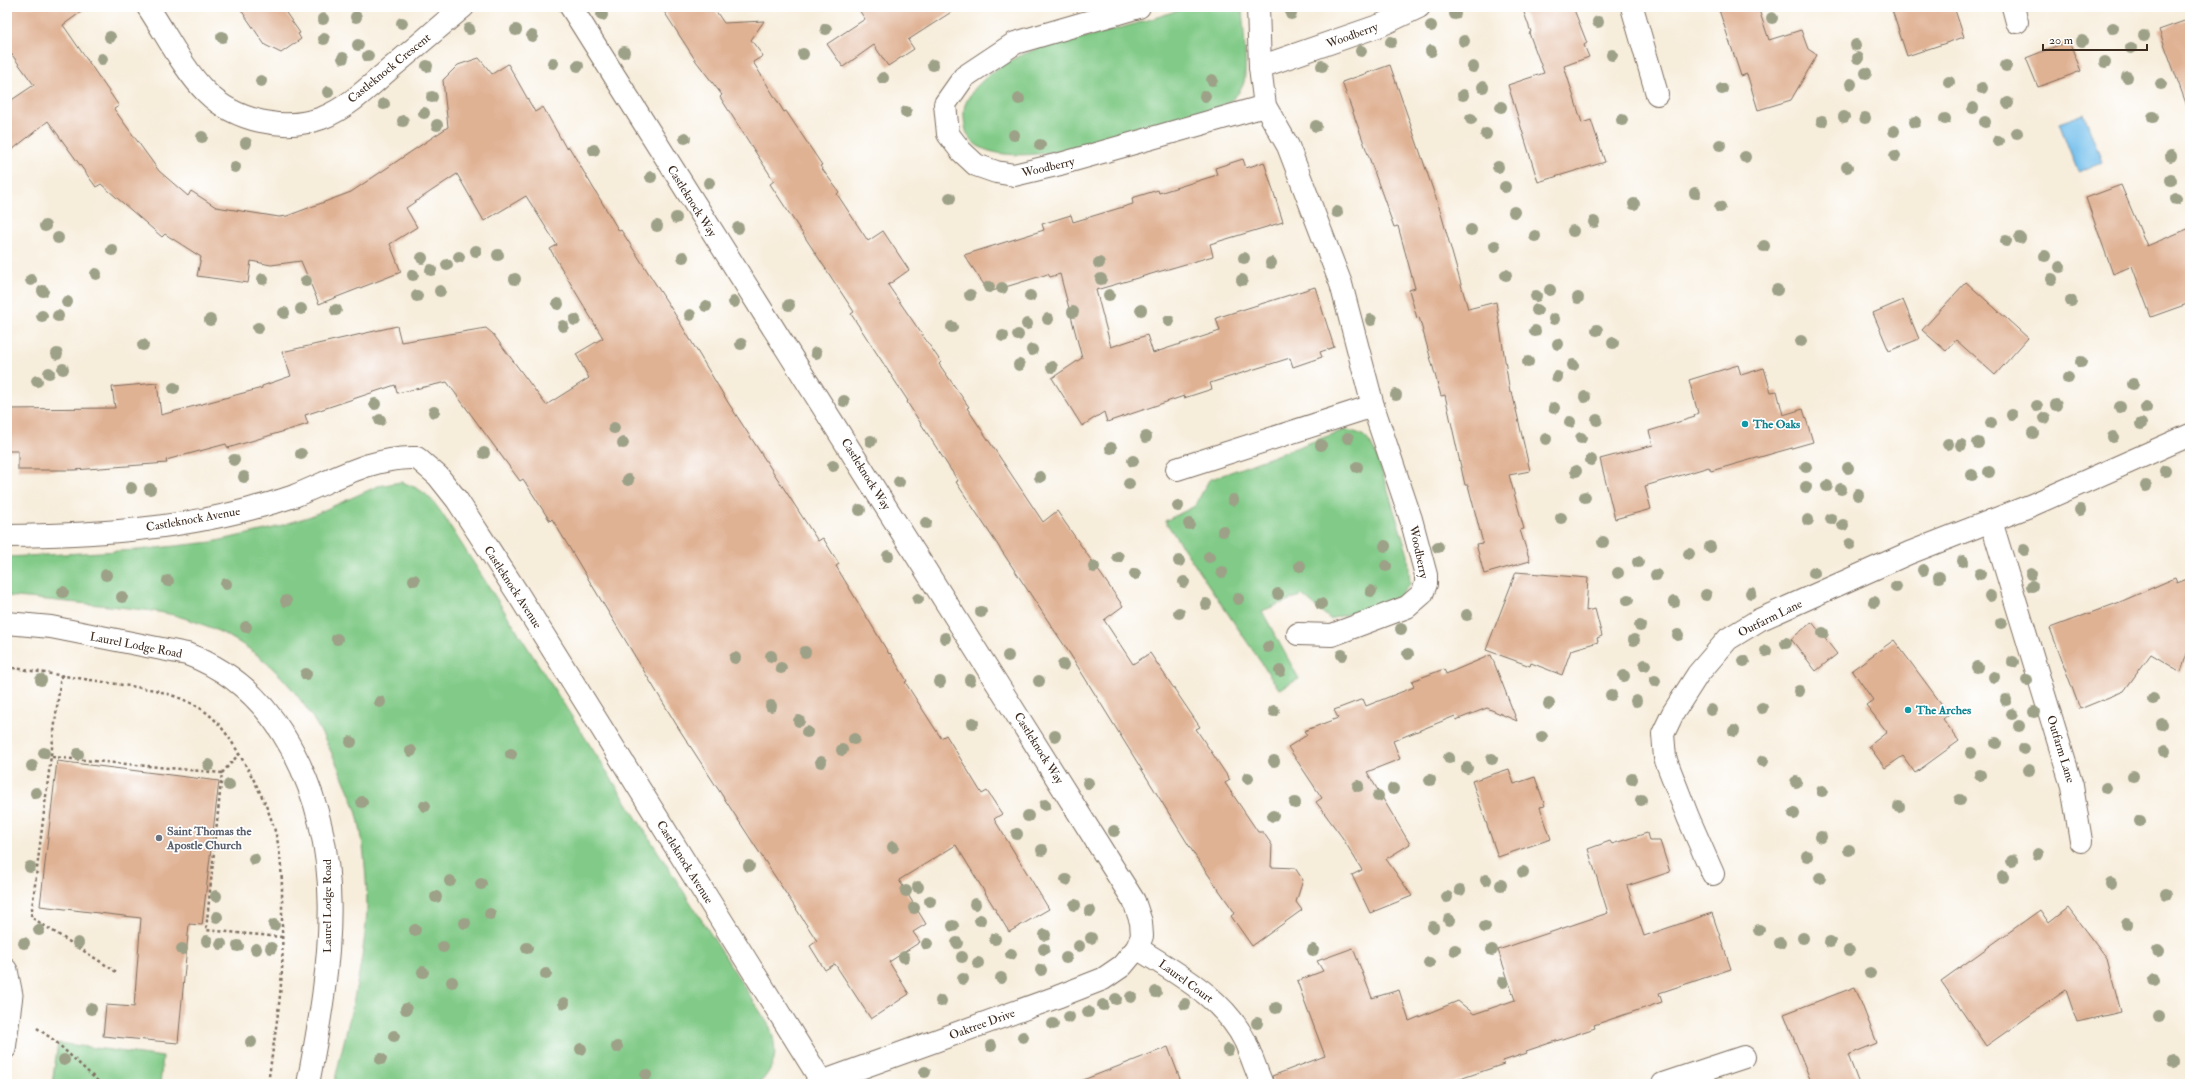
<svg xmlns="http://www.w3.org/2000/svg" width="2197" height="1091" viewBox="0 0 2197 1091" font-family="'IM FELL Double Pica',serif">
	<rect width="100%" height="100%" fill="#fff"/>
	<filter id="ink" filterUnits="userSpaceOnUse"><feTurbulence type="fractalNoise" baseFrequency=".025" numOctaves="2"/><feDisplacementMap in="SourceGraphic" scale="8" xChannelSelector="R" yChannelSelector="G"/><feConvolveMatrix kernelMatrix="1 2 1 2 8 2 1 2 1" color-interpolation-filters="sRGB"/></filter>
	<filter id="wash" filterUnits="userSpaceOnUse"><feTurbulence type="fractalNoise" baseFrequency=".012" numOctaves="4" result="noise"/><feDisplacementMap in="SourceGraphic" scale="16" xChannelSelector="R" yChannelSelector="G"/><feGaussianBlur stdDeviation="0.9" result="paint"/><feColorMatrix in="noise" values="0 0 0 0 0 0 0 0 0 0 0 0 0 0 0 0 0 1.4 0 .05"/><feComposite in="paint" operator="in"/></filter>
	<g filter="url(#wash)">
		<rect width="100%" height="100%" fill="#f7eddb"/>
		<g fill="#81ca87" stroke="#5e7a52">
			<path d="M1186,7H1241C1244,18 1247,73 1244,82C1240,95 1229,103 1218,108C1189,115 1161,121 1132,129C1107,136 1080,148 1054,152C1029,156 969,161 965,126C964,120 963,111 965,105C974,81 1006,61 1029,52C1046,44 1064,43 1082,38C1117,29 1152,20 1186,7Z"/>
			<path d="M1344,430C1366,433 1367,437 1377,456L1408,555L1410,584L1400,596L1364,610L1330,619L1302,595L1262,611L1299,679L1279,689L1165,521L1195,506L1209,480Z"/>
			<path d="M401,482C423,489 430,496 443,515L770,1027C778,1051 777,1065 759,1084H334C347,1026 364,968 367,909C367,884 364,842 358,818C354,801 345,783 338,767C307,695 262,641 184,618C163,611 141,610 119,607C82,603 44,600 7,596V557L138,550L212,542L270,529L311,516L378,486Z"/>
			<polygon points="58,1043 163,1057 160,1084 52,1084"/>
		</g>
		<polygon fill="#71beeb" stroke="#567484" points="2084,114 2102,162 2078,172 2059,123"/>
		<g id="blocks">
			<g fill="#e0b294">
				<polygon points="7,7 88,7 63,25 119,106 114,109 159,171 188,196 191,191 216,207 279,217 287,216 351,192 448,127 443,80 458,65 479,58 492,74 508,64 535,112 543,107 566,148 569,147 619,231 621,230 676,316 729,404 818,541 823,538 839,564 836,566 889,654 890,653 907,681 905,682 941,738 946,735 982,794 987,791 1002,814 994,819 1049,909 1009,932 956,845 899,880 926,924 913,932 920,942 889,962 909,994 871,1019 835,964 825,970 810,946 817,941 679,729 552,519 550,521 523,479 520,481 447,382 397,393 395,385 305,415 308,424 228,448 226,444 166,460 167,463 74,470 18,470 18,451 7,451 7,409 115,408 112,387 157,383 161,415 262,388 262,386 291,376 282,352 397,326 401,342 486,328 493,334 546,405 589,378 576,354 603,338 550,249 557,245 526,196 484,221 457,174 406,208 417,227 390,244 401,272 319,304 301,261 271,265 251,261 248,283 197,276 201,257 165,234 162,237 101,184 96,187 48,121 7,154 7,103 34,85 7,48"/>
				<polygon points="239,7 282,7 300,33 298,34 301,39 281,53 265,45"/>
				<polygon points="661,7 713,7 724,23 764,21 751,40 763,56 753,62 784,112 786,111 822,165 820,166 839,192 837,194 868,241 883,231 909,270 888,285 941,362 939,364 969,407 967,408 1043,522 1057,511 1123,606 1104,620 1133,664 1150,653 1200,727 1196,729 1230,780 1225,783 1258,832 1263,832 1272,845 1271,867 1295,868 1303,880 1296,902 1302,910 1252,946 1231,916 1235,913 1196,857 1070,654 956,482 958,481 907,402 908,401 851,314 854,312 770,184 774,181 720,97 722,95 696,61"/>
				<polygon points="857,7 959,7 908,40 914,49 888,66 874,45 843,67 827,44 865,19"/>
				<polygon points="1522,7 1573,7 1587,43 1584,45 1589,57 1564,66 1582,123 1591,120 1605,162 1538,182 1508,85 1544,73 1529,33 1531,32"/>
				<polygon points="1718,7 1758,7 1769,40 1801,30 1808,49 1817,55 1791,100 1758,110 1747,74 1741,76"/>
				<polygon points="1891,7 1954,7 1964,37 1907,56"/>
				<polygon points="2190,19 2190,106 2187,106 2159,30"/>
				<polygon points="2069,41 2081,71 2038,87 2026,58"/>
				<polygon points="1390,65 1440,210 1468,309 1496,302 1510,393 1512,392 1530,471 1509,475 1524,529 1520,530 1530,561 1484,574 1476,544 1483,543 1468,485 1465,485 1445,395 1441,396 1419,317 1417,318 1409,290 1415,288 1398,226 1394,227 1342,82"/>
				<polygon points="1243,159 1246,168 1264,162 1283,222 1210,244 1213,256 1096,290 1111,347 1147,335 1153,353 1220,331 1216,318 1315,287 1334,347 1320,352 1322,357 1293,367 1290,358 1210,383 1212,389 1184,398 1184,396 1107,422 1104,412 1082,426 1052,378 1082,358 1060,274 1050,277 1048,274 989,292 964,255 1044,230 1042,224 1071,215 1073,222 1133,204 1132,198 1158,190 1159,193 1217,175 1215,168"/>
				<polygon points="2121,185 2147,246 2190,228 2190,303 2151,317 2132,266 2113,274 2086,198"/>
				<polygon points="1966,282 2028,338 1995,375 1956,340 1946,351 1922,330"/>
				<polygon points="1903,300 1919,339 1889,351 1873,313"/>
				<polygon points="1738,365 1741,375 1764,368 1771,392 1777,391 1783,415 1803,409 1813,442 1711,471 1709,467 1645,486 1651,509 1615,519 1600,459 1653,445 1649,431 1695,417 1694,415 1698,413 1689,380"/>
				<polygon points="1516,572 1588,578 1586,611 1595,609 1602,636 1597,638 1598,642 1571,650 1562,675 1531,663 1530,666 1486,650"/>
				<polygon points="2175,578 2177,583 2190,578 2190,644 2181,672 2151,654 2124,691 2080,709 2050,628 2120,602"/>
				<polygon points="1812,622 1837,654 1816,671 1791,639"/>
				<polygon points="1894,640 1949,714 1943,719 1959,741 1915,773 1903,756 1885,768 1869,746 1887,732 1866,705 1873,700 1852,670"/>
				<polygon points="1491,655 1517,721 1487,708 1456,720 1455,716 1393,741 1400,759 1367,772 1410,844 1386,859 1412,896 1370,913 1352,875 1362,870 1342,837 1316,802 1322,798 1288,747 1307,735 1304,731 1338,718 1334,710 1363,699 1366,706 1414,687 1412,681 1444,669 1446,674"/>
				<polygon points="57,761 219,781 202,925 189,924 178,1043 103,1036 106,1005 134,1007 141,918 40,906"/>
				<polygon points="1509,769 1514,784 1535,777 1545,806 1540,807 1551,839 1498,857 1472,781"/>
				<polygon points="1647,833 1649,841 1660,841 1670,872 1627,886 1644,936 1712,913 1731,969 1659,993 1662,1002 1594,1025 1595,1028 1526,1051 1527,1053 1503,1061 1504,1064 1445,1084 1274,1084 1272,1076 1325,1056 1297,981 1323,971 1317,961 1353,948 1372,998 1399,990 1409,1021 1458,1001 1474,1014 1515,1000 1498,950 1608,913 1588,849 1610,841 1612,844"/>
				<polygon points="2068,908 2107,959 2121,1012 2077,1022 2066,990 1986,1046 1941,981 2040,910 2049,923"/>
				<polygon points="1855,987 1877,1043 1848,1055 1859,1084 1812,1084 1784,1014"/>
				<polygon points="1168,1047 1182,1084 1078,1084 1078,1082"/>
			</g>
		</g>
	</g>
	<g filter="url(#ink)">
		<use href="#blocks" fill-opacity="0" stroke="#7d6e60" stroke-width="1"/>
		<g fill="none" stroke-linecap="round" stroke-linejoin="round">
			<g stroke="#7d6e60" stroke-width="19">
				<polyline id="lane" points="7,967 9,970 14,995 7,1050"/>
			</g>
			<g stroke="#7d6e60" stroke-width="24">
				<g id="street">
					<path d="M148,7C166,34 184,70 206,92C235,121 284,132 322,118C348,108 370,86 391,68C415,48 439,27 463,7"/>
					<polyline points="571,7 1134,901 1141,922 1142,936 1137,948 1122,966 1103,979 1057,997 816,1084"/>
					<polyline points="1139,7 1015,43 964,77 945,104 948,134 961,151 976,165 996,172 1014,175 1060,164 1265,106"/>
					<polyline points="1258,7 1260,67 1265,106 1288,146 1341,284 1373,406 1411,519 1426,575 1426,584 1422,594 1407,607 1332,635 1298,634"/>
					<polyline points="1632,7 1657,94"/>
					<polyline points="2013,7 2017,22"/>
					<polyline points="1260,67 1381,25 1419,7"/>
					<polyline points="1177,469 1373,406"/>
					<polyline points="1991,521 2072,786 2081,841"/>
					<path d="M7,536C88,535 172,530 250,509C265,505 280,501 294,496C334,480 373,456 417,458L438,476L457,500L518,594L822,1082"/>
					<polyline points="1713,874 1688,817 1665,758 1663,734 1673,713 1698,674 1728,639 1759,620 1909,553 2032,505 2190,435"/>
					<path d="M1137,948C1177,974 1223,997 1245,1041C1251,1055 1256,1070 1262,1084"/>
					<polyline points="1663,1084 1744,1057"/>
				</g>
			</g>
			<g stroke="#7d6e60" stroke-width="24">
				<path id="secondary" d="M7,623L51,627L187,654C227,669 260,697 283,734C351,843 331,964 308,1084"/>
			</g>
			<g stroke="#7d6e60" stroke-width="2.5" stroke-dasharray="3 3" stroke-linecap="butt">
				<path d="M7,667L155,690C207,705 218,717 245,764C258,787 271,813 277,839C283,866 282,893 282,921C282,937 283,953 282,969C280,1008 273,1046 268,1084"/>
				<polyline points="61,675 31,917 118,973"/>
				<polyline points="52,757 222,773 206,930 282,937"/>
				<polyline points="222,773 239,754"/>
				<polyline points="37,1028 55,1041 101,1084"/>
			</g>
			<use href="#lane" stroke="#fff" stroke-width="17"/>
			<use href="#street" stroke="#fff" stroke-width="22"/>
			<use href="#secondary" stroke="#fff" stroke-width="22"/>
		</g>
		<g fill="#9da187">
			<circle cx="1291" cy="14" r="6"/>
			<circle cx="1455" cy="14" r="6"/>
			<circle cx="602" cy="15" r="6"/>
			<circle cx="356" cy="17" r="6"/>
			<circle cx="1772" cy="18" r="6"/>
			<circle cx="323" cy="19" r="6"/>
			<circle cx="1598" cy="22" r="6"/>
			<circle cx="402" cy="23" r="6"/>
			<circle cx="1431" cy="26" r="6"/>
			<circle cx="2113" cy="28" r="6"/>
			<circle cx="469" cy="29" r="6"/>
			<circle cx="826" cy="29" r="6"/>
			<circle cx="516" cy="30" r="6"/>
			<circle cx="532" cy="36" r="6"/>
			<circle cx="2144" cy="36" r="6"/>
			<circle cx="110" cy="37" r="6"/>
			<circle cx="222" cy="37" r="6"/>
			<circle cx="324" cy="39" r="6"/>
			<circle cx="1464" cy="41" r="6"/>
			<circle cx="2082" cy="41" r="6"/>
			<circle cx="1391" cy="42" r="6"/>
			<circle cx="358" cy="45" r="6"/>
			<circle cx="1856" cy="45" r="6"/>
			<circle cx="2131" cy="48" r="6"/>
			<circle cx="1361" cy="51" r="6"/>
			<circle cx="1431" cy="51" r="6"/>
			<circle cx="624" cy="52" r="6"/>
			<circle cx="803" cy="54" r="6"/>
			<circle cx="1612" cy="55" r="6"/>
			<circle cx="368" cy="56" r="6"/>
			<circle cx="343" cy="58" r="6"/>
			<circle cx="1858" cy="58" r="6"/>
			<circle cx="102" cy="59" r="6"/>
			<circle cx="2105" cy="62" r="6"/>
			<circle cx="553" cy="63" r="6"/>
			<circle cx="933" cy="65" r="6"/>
			<circle cx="427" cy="66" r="6"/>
			<circle cx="578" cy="66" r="6"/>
			<circle cx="1322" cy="66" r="6"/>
			<circle cx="2006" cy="66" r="6"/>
			<circle cx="1473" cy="67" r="6"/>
			<circle cx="1866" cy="73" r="6"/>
			<circle cx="2127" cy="77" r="6"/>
			<circle cx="883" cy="78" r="6"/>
			<circle cx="1212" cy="80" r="6"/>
			<circle cx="261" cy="81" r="6"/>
			<circle cx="1949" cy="82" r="6"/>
			<circle cx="1851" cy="84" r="6"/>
			<circle cx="2161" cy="84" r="6"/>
			<circle cx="1483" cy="87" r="6"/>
			<circle cx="1982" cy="88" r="6"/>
			<circle cx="1722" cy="89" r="6"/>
			<circle cx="328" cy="92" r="6"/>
			<circle cx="1463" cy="95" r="6"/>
			<circle cx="1205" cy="96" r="6"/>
			<circle cx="432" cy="97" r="6"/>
			<circle cx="1019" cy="99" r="6"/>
			<circle cx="2008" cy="103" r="6"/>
			<circle cx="384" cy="104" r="6"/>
			<circle cx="1501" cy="107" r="6"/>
			<circle cx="1973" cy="108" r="6"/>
			<circle cx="906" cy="112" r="6"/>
			<circle cx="424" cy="113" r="6"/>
			<circle cx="1844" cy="117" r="6"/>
			<circle cx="2153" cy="117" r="6"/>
			<circle cx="1865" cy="118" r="6"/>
			<circle cx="1471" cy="119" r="6"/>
			<circle cx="1945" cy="119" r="6"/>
			<circle cx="1622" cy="120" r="6"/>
			<circle cx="403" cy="121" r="6"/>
			<circle cx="1822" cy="121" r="6"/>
			<circle cx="1915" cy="122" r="6"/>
			<circle cx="1985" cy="122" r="6"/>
			<circle cx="437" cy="125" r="6"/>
			<circle cx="1316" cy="126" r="6"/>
			<circle cx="1894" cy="131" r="6"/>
			<circle cx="2017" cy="133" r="6"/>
			<circle cx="1486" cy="134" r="6"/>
			<circle cx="1014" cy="135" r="6"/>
			<circle cx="202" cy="137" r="6"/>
			<circle cx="685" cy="138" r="6"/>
			<circle cx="1998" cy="141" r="6"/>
			<circle cx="246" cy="143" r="6"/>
			<circle cx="1040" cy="145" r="6"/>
			<circle cx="1720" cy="145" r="6"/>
			<circle cx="594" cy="150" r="6"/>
			<circle cx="1895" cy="156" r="6"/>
			<circle cx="2171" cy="156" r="6"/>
			<circle cx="1745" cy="157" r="6"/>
			<circle cx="235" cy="167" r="6"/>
			<circle cx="1498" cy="167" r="6"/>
			<circle cx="1847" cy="167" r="6"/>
			<circle cx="651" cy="177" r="6"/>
			<circle cx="2171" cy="180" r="6"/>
			<circle cx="709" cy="183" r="6"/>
			<circle cx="1505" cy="187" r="6"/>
			<circle cx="1695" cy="193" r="6"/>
			<circle cx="950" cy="198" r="6"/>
			<circle cx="2176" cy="199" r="6"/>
			<circle cx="1634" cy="204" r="6"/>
			<circle cx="1720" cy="207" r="6"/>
			<circle cx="1337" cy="212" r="6"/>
			<circle cx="1514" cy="212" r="6"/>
			<circle cx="676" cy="218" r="6"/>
			<circle cx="1594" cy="222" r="6"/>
			<circle cx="45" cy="226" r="6"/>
			<circle cx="657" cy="226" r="6"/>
			<circle cx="738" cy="228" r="6"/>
			<circle cx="1471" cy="230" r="6"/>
			<circle cx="1573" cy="231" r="6"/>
			<circle cx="1535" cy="236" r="6"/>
			<circle cx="58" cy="238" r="6"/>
			<circle cx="2020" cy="238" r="6"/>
			<circle cx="2006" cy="241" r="6"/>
			<circle cx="1495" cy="246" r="6"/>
			<circle cx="1764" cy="246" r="6"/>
			<circle cx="112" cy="250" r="6"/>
			<circle cx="476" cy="251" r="6"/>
			<circle cx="498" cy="255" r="6"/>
			<circle cx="2045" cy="256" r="6"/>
			<circle cx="459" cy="257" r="6"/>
			<circle cx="683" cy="257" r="6"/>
			<circle cx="422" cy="258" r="6"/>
			<circle cx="1244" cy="258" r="6"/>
			<circle cx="1099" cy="263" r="6"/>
			<circle cx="1271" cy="263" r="6"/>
			<circle cx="447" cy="265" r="6"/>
			<circle cx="2060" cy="267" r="6"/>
			<circle cx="431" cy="270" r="6"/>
			<circle cx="96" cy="274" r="6"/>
			<circle cx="413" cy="275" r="6"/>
			<circle cx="1506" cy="275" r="6"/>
			<circle cx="263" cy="279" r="6"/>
			<circle cx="515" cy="279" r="6"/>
			<circle cx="1101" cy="279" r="6"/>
			<circle cx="2052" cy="279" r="6"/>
			<circle cx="31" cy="280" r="6"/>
			<circle cx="1242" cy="280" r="6"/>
			<circle cx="306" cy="281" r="6"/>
			<circle cx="989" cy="287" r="6"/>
			<circle cx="1002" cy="288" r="6"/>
			<circle cx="1550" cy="290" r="6"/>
			<circle cx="1777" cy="290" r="6"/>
			<circle cx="43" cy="291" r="6"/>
			<circle cx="440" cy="291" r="6"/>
			<circle cx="970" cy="295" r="6"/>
			<circle cx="1109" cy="295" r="6"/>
			<circle cx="417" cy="296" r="6"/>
			<circle cx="1030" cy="296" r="6"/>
			<circle cx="1536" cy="296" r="6"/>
			<circle cx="1578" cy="298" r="6"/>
			<circle cx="2071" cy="301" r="6"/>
			<circle cx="67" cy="302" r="6"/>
			<circle cx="734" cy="302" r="6"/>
			<circle cx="558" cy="304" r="6"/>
			<circle cx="789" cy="305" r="6"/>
			<circle cx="706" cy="306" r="6"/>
			<circle cx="301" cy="309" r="6"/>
			<circle cx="336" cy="310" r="6"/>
			<circle cx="1141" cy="310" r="6"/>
			<circle cx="1537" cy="310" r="6"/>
			<circle cx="1073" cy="312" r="6"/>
			<circle cx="284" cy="313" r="6"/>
			<circle cx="690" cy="315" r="6"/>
			<circle cx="42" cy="316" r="6"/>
			<circle cx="58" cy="316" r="6"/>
			<circle cx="1048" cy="319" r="6"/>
			<circle cx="1554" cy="319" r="6"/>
			<circle cx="210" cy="320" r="6"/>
			<circle cx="575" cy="320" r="6"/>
			<circle cx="1371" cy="320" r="6"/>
			<circle cx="1169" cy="321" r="6"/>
			<circle cx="1027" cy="324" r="6"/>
			<circle cx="563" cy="326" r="6"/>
			<circle cx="952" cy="327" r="6"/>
			<circle cx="258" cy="328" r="6"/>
			<circle cx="1597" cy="330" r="6"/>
			<circle cx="1535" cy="331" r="6"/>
			<circle cx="1018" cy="335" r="6"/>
			<circle cx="1003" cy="336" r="6"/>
			<circle cx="1801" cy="341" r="6"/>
			<circle cx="1613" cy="343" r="6"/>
			<circle cx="741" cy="344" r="6"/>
			<circle cx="1558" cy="344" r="6"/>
			<circle cx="143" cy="345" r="6"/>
			<circle cx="1032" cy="350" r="6"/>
			<circle cx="816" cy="353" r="6"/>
			<circle cx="57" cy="354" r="6"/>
			<circle cx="1528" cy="362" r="6"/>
			<circle cx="2081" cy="362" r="6"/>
			<circle cx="1019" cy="365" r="6"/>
			<circle cx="1573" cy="365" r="6"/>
			<circle cx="1052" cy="367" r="6"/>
			<circle cx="63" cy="369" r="6"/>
			<circle cx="49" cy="373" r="6"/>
			<circle cx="1557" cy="377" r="6"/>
			<circle cx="2068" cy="378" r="6"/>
			<circle cx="37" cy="381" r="6"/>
			<circle cx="2133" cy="384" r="6"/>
			<circle cx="174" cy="388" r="6"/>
			<circle cx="1396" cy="395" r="6"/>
			<circle cx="1585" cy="397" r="6"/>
			<circle cx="844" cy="401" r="6"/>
			<circle cx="375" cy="404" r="6"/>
			<circle cx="2056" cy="405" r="6"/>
			<circle cx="2037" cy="406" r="6"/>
			<circle cx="2120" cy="407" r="6"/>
			<circle cx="1554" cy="408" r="6"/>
			<circle cx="2146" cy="408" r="6"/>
			<circle cx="434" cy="412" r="6"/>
			<circle cx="2012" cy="415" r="6"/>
			<circle cx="2045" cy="418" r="6"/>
			<circle cx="380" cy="420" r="6"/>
			<circle cx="1597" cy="420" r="6"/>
			<circle cx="1570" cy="422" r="6"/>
			<circle cx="1991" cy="423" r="6"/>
			<circle cx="2141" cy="424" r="6"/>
			<circle cx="614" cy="428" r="6"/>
			<circle cx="2033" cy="433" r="6"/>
			<circle cx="1146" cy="437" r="6"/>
			<circle cx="2113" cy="437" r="6"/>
			<circle cx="1348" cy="438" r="6"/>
			<circle cx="1581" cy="438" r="6"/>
			<circle cx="1546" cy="439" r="6"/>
			<circle cx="871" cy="441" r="6"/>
			<circle cx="623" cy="443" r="6"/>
			<circle cx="1978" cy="443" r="6"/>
			<circle cx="1948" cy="444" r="6"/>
			<circle cx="1321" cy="445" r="6"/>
			<circle cx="1961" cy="445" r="6"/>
			<circle cx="1111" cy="448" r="6"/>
			<circle cx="484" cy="453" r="6"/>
			<circle cx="301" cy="454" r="6"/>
			<circle cx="234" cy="460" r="6"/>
			<circle cx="1591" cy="460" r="6"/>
			<circle cx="1133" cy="461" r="6"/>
			<circle cx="833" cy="466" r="6"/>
			<circle cx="1357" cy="467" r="6"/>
			<circle cx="1806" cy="467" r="6"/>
			<circle cx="1848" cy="468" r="6"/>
			<circle cx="1576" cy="471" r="6"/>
			<circle cx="2165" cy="471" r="6"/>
			<circle cx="1989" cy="472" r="6"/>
			<circle cx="1972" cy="475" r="6"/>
			<circle cx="244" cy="477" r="6"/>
			<circle cx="1040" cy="477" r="6"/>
			<circle cx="628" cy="480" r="6"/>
			<circle cx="899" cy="482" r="6"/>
			<circle cx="1129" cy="484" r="6"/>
			<circle cx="1827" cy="486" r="6"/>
			<circle cx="2146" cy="486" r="6"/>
			<circle cx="1806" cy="487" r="6"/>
			<circle cx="131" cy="488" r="6"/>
			<circle cx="150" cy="489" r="6"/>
			<circle cx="1841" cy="489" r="6"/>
			<circle cx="1858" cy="495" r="6"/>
			<circle cx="1585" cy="497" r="6"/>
			<circle cx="1233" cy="500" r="6"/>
			<circle cx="1178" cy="506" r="6"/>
			<circle cx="860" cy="510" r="6"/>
			<circle cx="2080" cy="510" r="6"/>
			<circle cx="1561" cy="518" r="6"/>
			<circle cx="1831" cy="519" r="6"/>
			<circle cx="1808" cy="520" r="6"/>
			<circle cx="926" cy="523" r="6"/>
			<circle cx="1189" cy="524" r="6"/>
			<circle cx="1843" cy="525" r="6"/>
			<circle cx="1223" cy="531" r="6"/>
			<circle cx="1603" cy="542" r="6"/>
			<circle cx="1850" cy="544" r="6"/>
			<circle cx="1385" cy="546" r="6"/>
			<circle cx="1438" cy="547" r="6"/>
			<circle cx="1710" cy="547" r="6"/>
			<circle cx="2024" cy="550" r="6"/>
			<circle cx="1689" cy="554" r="6"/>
			<circle cx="888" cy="556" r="6"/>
			<circle cx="1118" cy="557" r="6"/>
			<circle cx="1209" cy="557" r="6"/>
			<circle cx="1179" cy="561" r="6"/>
			<circle cx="1963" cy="561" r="6"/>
			<circle cx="1638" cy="562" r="6"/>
			<circle cx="1300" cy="566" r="6"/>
			<circle cx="1386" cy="566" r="6"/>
			<circle cx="1094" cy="567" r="6"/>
			<circle cx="1923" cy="570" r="6"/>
			<circle cx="1222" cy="572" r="6"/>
			<circle cx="1618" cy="573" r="6"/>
			<circle cx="1814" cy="573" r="6"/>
			<circle cx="1135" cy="574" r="6"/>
			<circle cx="1980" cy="574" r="6"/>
			<circle cx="2031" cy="574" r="6"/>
			<circle cx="106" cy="575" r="6"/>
			<circle cx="1656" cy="575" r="6"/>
			<circle cx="1939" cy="577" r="6"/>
			<circle cx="414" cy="580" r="6"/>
			<circle cx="168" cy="581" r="6"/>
			<circle cx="1184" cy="582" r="6"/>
			<circle cx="226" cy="584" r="6"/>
			<circle cx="2032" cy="586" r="6"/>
			<circle cx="1896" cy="587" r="6"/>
			<circle cx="1371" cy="591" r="6"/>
			<circle cx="63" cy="592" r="6"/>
			<circle cx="1751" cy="593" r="6"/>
			<circle cx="1278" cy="594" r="6"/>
			<circle cx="1706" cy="595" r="6"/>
			<circle cx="1990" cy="596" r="6"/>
			<circle cx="122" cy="597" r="6"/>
			<circle cx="918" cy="599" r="6"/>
			<circle cx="1238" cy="599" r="6"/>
			<circle cx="1628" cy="600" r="6"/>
			<circle cx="286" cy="601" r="6"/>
			<circle cx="1674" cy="602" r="6"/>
			<circle cx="1874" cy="602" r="6"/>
			<circle cx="1206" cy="604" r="6"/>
			<circle cx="1321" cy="604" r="6"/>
			<circle cx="981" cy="612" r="6"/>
			<circle cx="1179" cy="613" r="6"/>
			<circle cx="1467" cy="615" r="6"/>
			<circle cx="2001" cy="623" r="6"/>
			<circle cx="1640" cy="626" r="6"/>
			<circle cx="246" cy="627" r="6"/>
			<circle cx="1401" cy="629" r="6"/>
			<circle cx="1823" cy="633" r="6"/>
			<circle cx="1678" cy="635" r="6"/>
			<circle cx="945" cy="638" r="6"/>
			<circle cx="337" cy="639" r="6"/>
			<circle cx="1634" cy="640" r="6"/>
			<circle cx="1786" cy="643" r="6"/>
			<circle cx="1268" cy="647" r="6"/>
			<circle cx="1766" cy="651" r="6"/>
			<circle cx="805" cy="652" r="6"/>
			<circle cx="1408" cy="654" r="6"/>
			<circle cx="1342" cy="655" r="6"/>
			<circle cx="771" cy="656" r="6"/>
			<circle cx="1008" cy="656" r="6"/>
			<circle cx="735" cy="658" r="6"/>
			<circle cx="1744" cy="661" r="6"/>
			<circle cx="2013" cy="662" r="6"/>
			<circle cx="1063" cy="665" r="6"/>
			<circle cx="1645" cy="665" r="6"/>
			<circle cx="1977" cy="667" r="6"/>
			<circle cx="781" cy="668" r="6"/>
			<circle cx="1280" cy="671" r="6"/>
			<circle cx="306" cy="674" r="6"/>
			<circle cx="1624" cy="676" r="6"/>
			<circle cx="1994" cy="677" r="6"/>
			<circle cx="41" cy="680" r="6"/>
			<circle cx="970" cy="680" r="6"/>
			<circle cx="2027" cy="680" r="6"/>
			<circle cx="1039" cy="681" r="6"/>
			<circle cx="1655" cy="681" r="6"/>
			<circle cx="940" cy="682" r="6"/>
			<circle cx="1799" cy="691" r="6"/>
			<circle cx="1611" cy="695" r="6"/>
			<circle cx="2153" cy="699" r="6"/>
			<circle cx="2006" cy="700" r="6"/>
			<circle cx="1636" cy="701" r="6"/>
			<circle cx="380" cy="702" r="6"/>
			<circle cx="1549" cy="704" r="6"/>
			<circle cx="771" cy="706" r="6"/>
			<circle cx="1762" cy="708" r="6"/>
			<circle cx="1711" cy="710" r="6"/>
			<circle cx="1274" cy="711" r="6"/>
			<circle cx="2034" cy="712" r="6"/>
			<circle cx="2012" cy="714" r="6"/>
			<circle cx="799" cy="721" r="6"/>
			<circle cx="973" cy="723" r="6"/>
			<circle cx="2162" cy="724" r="6"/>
			<circle cx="2019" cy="726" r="6"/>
			<circle cx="1734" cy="731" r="6"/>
			<circle cx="807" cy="732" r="6"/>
			<circle cx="1055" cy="736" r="6"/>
			<circle cx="1542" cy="737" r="6"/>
			<circle cx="854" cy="739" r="6"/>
			<circle cx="351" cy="742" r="6"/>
			<circle cx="1996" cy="743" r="6"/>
			<circle cx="2024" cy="749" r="6"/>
			<circle cx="842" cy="750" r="6"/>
			<circle cx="411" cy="751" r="6"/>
			<circle cx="2165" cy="751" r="6"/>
			<circle cx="44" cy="753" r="6"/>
			<circle cx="1971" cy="753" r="6"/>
			<circle cx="78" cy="754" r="6"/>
			<circle cx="511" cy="754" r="6"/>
			<circle cx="1449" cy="758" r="6"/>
			<circle cx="1492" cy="759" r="6"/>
			<circle cx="1274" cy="761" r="6"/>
			<circle cx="1763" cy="761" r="6"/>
			<circle cx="821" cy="762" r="6"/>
			<circle cx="209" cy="765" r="6"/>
			<circle cx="32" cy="766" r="6"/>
			<circle cx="1467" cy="768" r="6"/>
			<circle cx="2029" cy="770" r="6"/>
			<circle cx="1980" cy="775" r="6"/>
			<circle cx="2133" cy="776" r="6"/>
			<circle cx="1248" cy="778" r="6"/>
			<circle cx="1632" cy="779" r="6"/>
			<circle cx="1430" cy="780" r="6"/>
			<circle cx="1796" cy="782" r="6"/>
			<circle cx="1088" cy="783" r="6"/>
			<circle cx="229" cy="785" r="6"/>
			<circle cx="1358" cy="786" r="6"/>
			<circle cx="2106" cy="788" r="6"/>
			<circle cx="1393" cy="789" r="6"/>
			<circle cx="1822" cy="791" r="6"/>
			<circle cx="36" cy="793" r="6"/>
			<circle cx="1378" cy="796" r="6"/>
			<circle cx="1641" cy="800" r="6"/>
			<circle cx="1960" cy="800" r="6"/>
			<circle cx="362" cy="802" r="6"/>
			<circle cx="1295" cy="803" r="6"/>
			<circle cx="1045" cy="805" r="6"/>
			<circle cx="425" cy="806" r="6"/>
			<circle cx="1899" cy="807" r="6"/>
			<circle cx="1794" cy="814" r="6"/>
			<circle cx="1028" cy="816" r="6"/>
			<circle cx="1273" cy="816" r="6"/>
			<circle cx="2140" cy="821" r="6"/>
			<circle cx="1114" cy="831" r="6"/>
			<circle cx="1017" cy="834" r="6"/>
			<circle cx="1821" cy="837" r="6"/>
			<circle cx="893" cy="847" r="6"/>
			<circle cx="1042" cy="850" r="6"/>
			<circle cx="1849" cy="850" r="6"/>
			<circle cx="2038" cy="854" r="6"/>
			<circle cx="1807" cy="856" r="6"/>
			<circle cx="254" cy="859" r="6"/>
			<circle cx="2012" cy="861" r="6"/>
			<circle cx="749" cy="866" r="6"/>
			<circle cx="30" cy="867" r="6"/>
			<circle cx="1523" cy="872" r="6"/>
			<circle cx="2003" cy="877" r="6"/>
			<circle cx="1820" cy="878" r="6"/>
			<circle cx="1066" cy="880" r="6"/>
			<circle cx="1486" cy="880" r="6"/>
			<circle cx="450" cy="881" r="6"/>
			<circle cx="481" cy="884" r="6"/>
			<circle cx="2111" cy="884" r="6"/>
			<circle cx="1501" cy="885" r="6"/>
			<circle cx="918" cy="887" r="6"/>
			<circle cx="1460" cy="890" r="6"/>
			<circle cx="906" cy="891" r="6"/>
			<circle cx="2166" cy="894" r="6"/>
			<circle cx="216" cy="896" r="6"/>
			<circle cx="436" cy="897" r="6"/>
			<circle cx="1447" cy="897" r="6"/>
			<circle cx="930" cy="901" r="6"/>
			<circle cx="975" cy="904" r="6"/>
			<circle cx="1075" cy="905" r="6"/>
			<circle cx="914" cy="908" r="6"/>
			<circle cx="1090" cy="911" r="6"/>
			<circle cx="490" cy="914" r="6"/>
			<circle cx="217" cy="917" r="6"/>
			<circle cx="980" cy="920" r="6"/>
			<circle cx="1449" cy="920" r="6"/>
			<circle cx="465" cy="923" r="6"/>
			<circle cx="2127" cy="924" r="6"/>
			<circle cx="274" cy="925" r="6"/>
			<circle cx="953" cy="926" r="6"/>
			<circle cx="1433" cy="927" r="6"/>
			<circle cx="1485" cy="927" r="6"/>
			<circle cx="39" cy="930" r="6"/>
			<circle cx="415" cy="930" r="6"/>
			<circle cx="1759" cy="930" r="6"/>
			<circle cx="1045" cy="935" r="6"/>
			<circle cx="1091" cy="938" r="6"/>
			<circle cx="1803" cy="938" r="6"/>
			<circle cx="995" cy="939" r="6"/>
			<circle cx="207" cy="941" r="6"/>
			<circle cx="1830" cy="942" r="6"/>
			<circle cx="24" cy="943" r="6"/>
			<circle cx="78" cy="943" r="6"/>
			<circle cx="957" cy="943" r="6"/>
			<circle cx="1780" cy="943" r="6"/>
			<circle cx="221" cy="944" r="6"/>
			<circle cx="927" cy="944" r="6"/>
			<circle cx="238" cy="946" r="6"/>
			<circle cx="1079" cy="946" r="6"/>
			<circle cx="443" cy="947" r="6"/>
			<circle cx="271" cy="948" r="6"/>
			<circle cx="527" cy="948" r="6"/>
			<circle cx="182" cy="949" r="6"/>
			<circle cx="256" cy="949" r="6"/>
			<circle cx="1044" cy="949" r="6"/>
			<circle cx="1313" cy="950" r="6"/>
			<circle cx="1455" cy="950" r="6"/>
			<circle cx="1492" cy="950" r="6"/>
			<circle cx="1849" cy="951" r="6"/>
			<circle cx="2158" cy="951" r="6"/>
			<circle cx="1011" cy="954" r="6"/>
			<circle cx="904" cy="957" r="6"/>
			<circle cx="962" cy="957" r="6"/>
			<circle cx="1066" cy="958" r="6"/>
			<circle cx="978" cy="963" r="6"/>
			<circle cx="1429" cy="963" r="6"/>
			<circle cx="1041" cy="970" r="6"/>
			<circle cx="423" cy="972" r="6"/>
			<circle cx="1870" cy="973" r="6"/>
			<circle cx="546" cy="974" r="6"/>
			<circle cx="1001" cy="978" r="6"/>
			<circle cx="963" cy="979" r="6"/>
			<circle cx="2154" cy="980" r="6"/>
			<circle cx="452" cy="982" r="6"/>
			<circle cx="1503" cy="982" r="6"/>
			<circle cx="1156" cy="992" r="6"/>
			<circle cx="1131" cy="997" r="6"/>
			<circle cx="1116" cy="999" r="6"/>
			<circle cx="941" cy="1001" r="6"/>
			<circle cx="564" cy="1003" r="6"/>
			<circle cx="1185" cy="1004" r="6"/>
			<circle cx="1103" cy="1005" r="6"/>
			<circle cx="1276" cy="1008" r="6"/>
			<circle cx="91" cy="1009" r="6"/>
			<circle cx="406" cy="1009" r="6"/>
			<circle cx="1088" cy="1012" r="6"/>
			<circle cx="2159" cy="1016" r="6"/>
			<circle cx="1069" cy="1017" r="6"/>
			<circle cx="1257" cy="1023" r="6"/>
			<circle cx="1053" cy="1024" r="6"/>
			<circle cx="394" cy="1036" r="6"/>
			<circle cx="1023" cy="1037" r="6"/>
			<circle cx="251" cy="1042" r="6"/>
			<circle cx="991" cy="1046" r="6"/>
			<circle cx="617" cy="1047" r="6"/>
			<circle cx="581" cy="1049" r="6"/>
			<circle cx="1228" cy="1050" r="6"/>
			<circle cx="381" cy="1059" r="6"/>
			<circle cx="64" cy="1060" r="6"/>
			<circle cx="2173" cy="1062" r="6"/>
			<circle cx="925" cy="1072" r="6"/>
			<circle cx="646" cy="1075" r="6"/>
		</g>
	</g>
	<g fill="#0f9aa8" stroke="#fff" stroke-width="1.5">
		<circle cx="1745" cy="424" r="4"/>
		<circle cx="1908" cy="710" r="4"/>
	</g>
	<circle fill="#6b7280" stroke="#fff" stroke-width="1.5" cx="159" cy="838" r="4"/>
	<g text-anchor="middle" stroke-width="3.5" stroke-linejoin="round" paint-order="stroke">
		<g font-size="12" fill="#3b2a1e" stroke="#fff">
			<text transform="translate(1352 35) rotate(-20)" y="4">Woodberry</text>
			<text transform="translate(389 68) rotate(-39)" y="4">Castleknock Crescent</text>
			<text transform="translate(1048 167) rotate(-13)" y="4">Woodberry</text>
			<text transform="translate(692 201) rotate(58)" y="4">Castleknock Way</text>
			<text transform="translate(866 474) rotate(58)" y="4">Castleknock Way</text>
			<text transform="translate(193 519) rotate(-10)" y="4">Castleknock Avenue</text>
			<text transform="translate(1419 552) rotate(78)" y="4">Woodberry</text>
			<text transform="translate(513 587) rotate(57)" y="4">Castleknock Avenue</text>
			<text transform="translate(1770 618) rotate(-26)" y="4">Outfarm Lane</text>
			<text transform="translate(136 645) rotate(11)" y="4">Laurel Lodge Road</text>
			<text transform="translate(1039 748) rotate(58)" y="4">Castleknock Way</text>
			<text transform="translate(2061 749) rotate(73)" y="4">Outfarm Lane</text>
			<text transform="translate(685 862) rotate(58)" y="4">Castleknock Avenue</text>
			<text transform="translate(327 906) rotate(-90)" y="4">Laurel Lodge Road</text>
			<text transform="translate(1186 981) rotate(36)" y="4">Laurel Court</text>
			<text transform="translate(982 1024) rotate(-20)" y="4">Oaktree Drive</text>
		</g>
		<g font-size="12" font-weight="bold" fill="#0d838f" stroke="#fff" text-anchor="start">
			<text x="1753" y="428">The Oaks</text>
			<text x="1916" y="714">The Arches</text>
		</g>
		<g font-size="12" font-weight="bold" fill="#5b616d" stroke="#fff" text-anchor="start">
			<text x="167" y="835">Saint Thomas the<tspan x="167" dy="14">Apostle Church</tspan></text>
		</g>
	</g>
	<rect width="2197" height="1091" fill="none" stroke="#fff" stroke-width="24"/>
	<path d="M2043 44v6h104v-6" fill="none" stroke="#3b2a1e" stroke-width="2"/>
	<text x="2049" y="44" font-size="12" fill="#3b2a1e" stroke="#ffffff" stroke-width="3" paint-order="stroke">20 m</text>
</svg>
